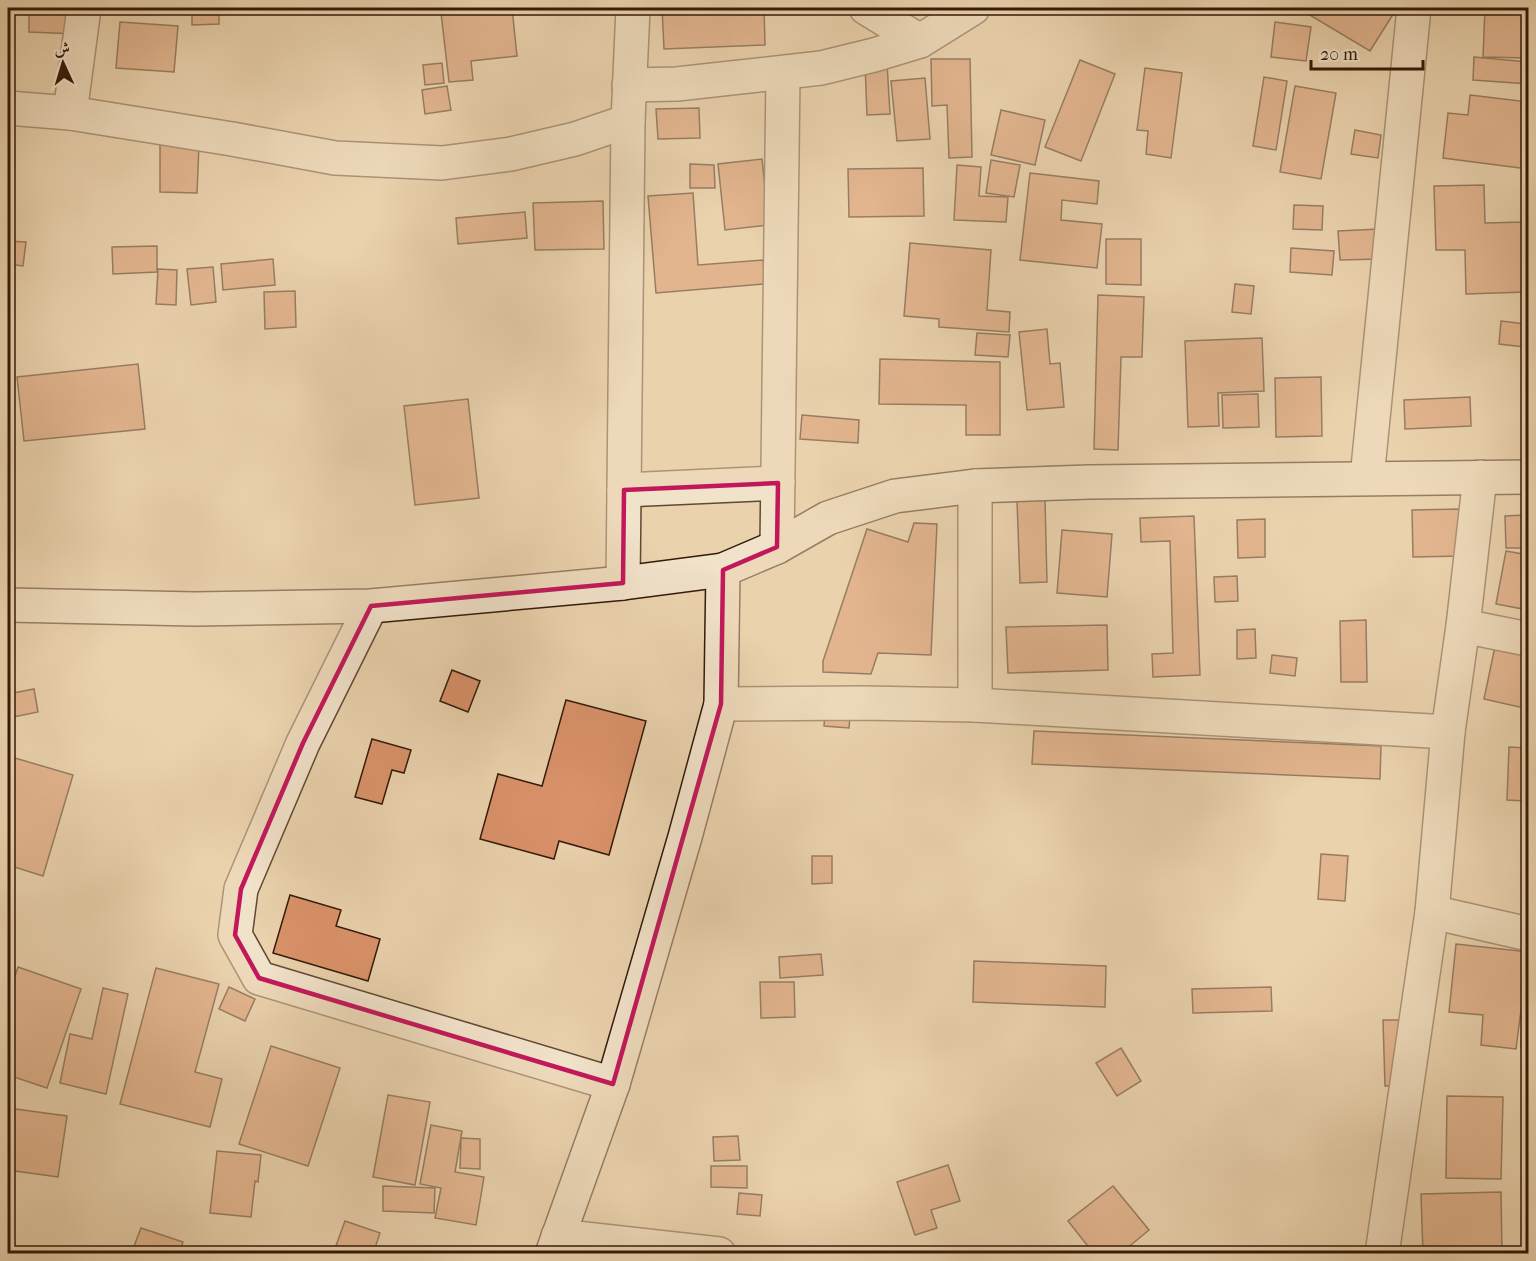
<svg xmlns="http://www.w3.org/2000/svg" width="1536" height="1261" viewBox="0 0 1536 1261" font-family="'IM FELL French Canon',Amiri,serif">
	<rect width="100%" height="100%" fill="#ead2ad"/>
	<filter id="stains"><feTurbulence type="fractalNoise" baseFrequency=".00333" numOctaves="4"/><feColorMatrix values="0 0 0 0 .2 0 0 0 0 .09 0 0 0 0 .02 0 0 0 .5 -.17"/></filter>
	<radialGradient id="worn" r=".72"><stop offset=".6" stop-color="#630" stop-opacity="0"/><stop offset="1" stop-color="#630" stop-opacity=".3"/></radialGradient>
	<g fill="#da926a" stroke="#331a09" stroke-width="1.5">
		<polygon points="29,8 76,8 76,34 29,32"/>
		<polygon points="192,8 219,8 219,24 192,25"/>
		<polygon points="476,8 512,8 517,56 471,61 473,80 449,82 441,13 476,9"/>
		<polygon points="662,8 764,8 765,45 664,49"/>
		<polygon points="1298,8 1397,8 1370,51"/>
		<polygon points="1485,8 1528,8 1528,58 1483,57"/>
		<polygon points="120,22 178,26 174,72 116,68"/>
		<polygon points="1275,22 1311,27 1306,61 1271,57"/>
		<polygon points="1474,57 1528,62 1528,84 1473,80"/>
		<polygon points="931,59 970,59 972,157 949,158 947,105 932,106"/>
		<polygon points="1080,60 1115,74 1081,161 1045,147"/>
		<polygon points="442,63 444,83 425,85 423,65"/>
		<polygon points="865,63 887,63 890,114 867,115"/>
		<polygon points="1145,68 1182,73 1171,158 1146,154 1148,131 1137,130"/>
		<polygon points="1264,77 1287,81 1276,150 1253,146"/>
		<polygon points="925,78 930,139 897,141 891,81"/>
		<polygon points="447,86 451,110 425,114 422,90"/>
		<polygon points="1295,86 1336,93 1321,179 1280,172"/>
		<polygon points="1470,95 1528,102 1528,169 1443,158 1448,113 1468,115"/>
		<polygon points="699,108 700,138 658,139 656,109"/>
		<polygon points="1001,110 1045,120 1035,165 991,155"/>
		<polygon points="1355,130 1381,135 1378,158 1351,154"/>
		<polygon points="160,144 199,145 197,193 160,192"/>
		<polygon points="762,159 769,225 725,230 718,164"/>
		<polygon points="991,160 1020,165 1014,197 986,193"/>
		<polygon points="690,164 714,165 715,188 690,188"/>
		<polygon points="957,165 981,167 979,196 1008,197 1006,222 954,220"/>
		<polygon points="923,168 924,216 849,217 848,169"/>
		<polygon points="1030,173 1099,181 1097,204 1062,200 1061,220 1102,224 1097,268 1020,260"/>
		<polygon points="1484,185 1485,223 1528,222 1528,292 1466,294 1465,250 1436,250 1434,186"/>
		<polygon points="693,193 698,265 763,260 765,284 656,293 648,196"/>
		<polygon points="603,201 604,249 535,250 533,203"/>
		<polygon points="1294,205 1323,206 1322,230 1293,229"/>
		<polygon points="525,212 527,238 458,244 456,218"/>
		<polygon points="1379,229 1380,259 1340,260 1338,231"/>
		<polygon points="1106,239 1141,239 1141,285 1106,284"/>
		<polygon points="8,241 26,242 23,266 8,264"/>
		<polygon points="910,243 991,250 987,310 1010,312 1009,332 939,327 939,319 904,316"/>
		<polygon points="157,246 157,272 113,274 112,247"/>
		<polygon points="1291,248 1334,251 1332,275 1290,272"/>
		<polygon points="273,259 275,285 223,290 221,264"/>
		<polygon points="213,267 216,302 191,305 187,269"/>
		<polygon points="158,269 177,270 176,305 156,304"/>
		<polygon points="1235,284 1254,286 1251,314 1232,312"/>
		<polygon points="295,291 296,327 265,329 264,292"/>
		<polygon points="1098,295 1144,297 1142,357 1121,357 1118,450 1094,449"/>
		<polygon points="1501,321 1526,324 1524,347 1499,344"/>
		<polygon points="1047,329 1050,364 1060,363 1064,407 1027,410 1019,332"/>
		<polygon points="977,333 1010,335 1008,357 975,355"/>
		<polygon points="1262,338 1264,391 1218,393 1219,426 1188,427 1185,341"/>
		<polygon points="880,359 1000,362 1000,435 966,435 966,405 879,404"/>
		<polygon points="138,364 145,429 24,441 17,377"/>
		<polygon points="1321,377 1322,436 1276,437 1275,378"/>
		<polygon points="1258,394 1259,427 1223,428 1222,395"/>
		<polygon points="1470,397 1471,426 1405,429 1404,400"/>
		<polygon points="468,399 479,498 415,505 404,406"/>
		<polygon points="802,415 859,420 858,443 800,439"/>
		<polygon points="1045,499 1047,582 1020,583 1017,500"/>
		<polygon points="1461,509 1462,556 1413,557 1412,510"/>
		<polygon points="1528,515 1528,548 1506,548 1505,516"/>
		<polygon points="1194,516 1200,675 1153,677 1152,654 1173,653 1170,541 1141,542 1140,518"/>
		<polygon points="8,518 11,558 8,558"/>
		<polygon points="1265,519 1265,557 1238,558 1237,520"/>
		<polygon points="914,523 937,524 931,655 878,653 871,674 823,672 823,661 867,529 908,542"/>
		<polygon points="1062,530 1112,534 1107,597 1057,593"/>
		<polygon points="1506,551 1528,555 1528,610 1496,604"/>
		<polygon points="1237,576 1238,601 1215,602 1214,577"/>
		<polygon points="1366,620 1367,682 1341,682 1340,621"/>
		<polygon points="1107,625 1108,670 1008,673 1006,627"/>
		<polygon points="1255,629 1256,658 1237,659 1237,630"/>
		<polygon points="1497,637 1528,644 1528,709 1484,699"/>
		<polygon points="1272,655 1297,658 1295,676 1270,673"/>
		<polygon points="452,670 480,681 468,712 440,701"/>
		<polygon points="34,689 38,712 8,718 8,694"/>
		<polygon points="566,700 646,721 609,855 559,841 554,859 480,839 498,774 542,786"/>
		<polygon points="826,702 851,704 849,728 824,726"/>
		<polygon points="1034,731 1381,746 1380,779 1032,764"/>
		<polygon points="372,739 411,750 404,773 392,770 382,804 355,797"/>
		<polygon points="1509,747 1528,748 1528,801 1507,800"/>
		<polygon points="8,756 73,775 43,876 8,865"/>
		<polygon points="1321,854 1348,856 1345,901 1318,899"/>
		<polygon points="812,856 832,856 832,883 812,884"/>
		<polygon points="290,895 341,910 336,926 380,939 368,981 273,953"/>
		<polygon points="1456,944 1528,952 1528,1011 1521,1010 1516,1049 1481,1045 1483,1015 1449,1012"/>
		<polygon points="821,954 823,975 780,978 779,957"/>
		<polygon points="974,961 1106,966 1105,1007 973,1002"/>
		<polygon points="18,967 81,989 47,1088 8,1075 8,998"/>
		<polygon points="156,968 219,984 195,1072 222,1079 210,1127 120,1104"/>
		<polygon points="760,982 794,982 795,1017 761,1018"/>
		<polygon points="229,987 255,999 245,1021 219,1009"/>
		<polygon points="1271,987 1272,1011 1193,1013 1192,989"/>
		<polygon points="103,988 128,994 106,1094 60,1083 70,1034 92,1039"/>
		<polygon points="1523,1015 1528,1015 1528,1048 1521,1048"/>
		<polygon points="1383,1020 1405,1020 1407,1086 1385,1086"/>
		<polygon points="271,1046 340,1068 308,1166 239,1144"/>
		<polygon points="1121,1048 1141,1081 1117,1096 1096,1063"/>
		<polygon points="388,1095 430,1102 415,1185 373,1177"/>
		<polygon points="1447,1096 1503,1097 1501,1179 1446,1178"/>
		<polygon points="8,1108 67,1116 58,1177 8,1170"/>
		<polygon points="431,1125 462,1131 455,1172 484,1177 476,1225 435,1218 441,1188 420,1184"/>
		<polygon points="738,1136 740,1160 714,1161 713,1137"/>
		<polygon points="461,1138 480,1139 480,1169 460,1168"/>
		<polygon points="217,1151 261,1155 258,1182 255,1181 251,1217 210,1213"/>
		<polygon points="948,1165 960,1201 931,1210 937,1228 915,1235 897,1182"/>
		<polygon points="711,1166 747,1166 747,1188 711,1187"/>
		<polygon points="383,1186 435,1188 434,1213 383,1211"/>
		<polygon points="1113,1186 1149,1230 1120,1254 1094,1254 1068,1221"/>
		<polygon points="1501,1192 1502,1254 1423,1254 1421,1194"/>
		<polygon points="739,1193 762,1195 760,1216 737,1214"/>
		<polygon points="345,1221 380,1233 373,1254 333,1254"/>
		<polygon points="141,1228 183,1242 179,1254 131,1254"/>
		<polygon points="384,1248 410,1252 410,1254 383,1254"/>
	</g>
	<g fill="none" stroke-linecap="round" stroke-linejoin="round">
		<g stroke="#614832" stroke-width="36">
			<g id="street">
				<polyline points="866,8 920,41"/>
				<polyline points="629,85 677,84 821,68 874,55 920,41 973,8"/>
				<polyline points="8,108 70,113 232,139 335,158 442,163 511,154 575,139 628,121"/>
				<polyline points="70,113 84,8"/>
				<polyline points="1367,478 1414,8"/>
				<polyline points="624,490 778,483"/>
				<polyline points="777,547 783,74"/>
				<polyline points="623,583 628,121 633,8"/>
				<polyline points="371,606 303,743 241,889 235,935 259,978 613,1084"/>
				<polyline points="1463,626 1528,639"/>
				<polyline points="721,704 861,703 975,705 1448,732"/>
				<polyline points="975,705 975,486"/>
				<polyline points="1432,912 1528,934"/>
				<polyline points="558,1236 719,1254"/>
				<polyline points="1382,1254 1432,912 1448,732 1463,626 1480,477"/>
			</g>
		</g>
		<g stroke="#331a09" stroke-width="36">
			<g id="secondary">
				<polyline points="8,605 195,609 371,606 623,583 723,570 777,547 828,518 895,496 975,486 1089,482 1528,477"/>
				<polyline points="552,1254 613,1084 685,837 721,704 723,570"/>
			</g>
		</g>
		<use href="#street" stroke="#f1e2ca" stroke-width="33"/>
		<use href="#secondary" stroke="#f1e2ca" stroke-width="33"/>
	</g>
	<path d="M0 0H1536V1261H0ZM778,483L777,547L723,570L721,704L613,1084L259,978L235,935L241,889L303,743L371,606L623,583L624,490Z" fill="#ead2ad" fill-opacity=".55" fill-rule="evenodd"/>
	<path fill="none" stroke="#c2185b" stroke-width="4.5" stroke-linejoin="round" d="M778,483L777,547L723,570L721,704L613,1084L259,978L235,935L241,889L303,743L371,606L623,583L624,490Z"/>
	<rect width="1536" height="1261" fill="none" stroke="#ead2ad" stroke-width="30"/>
	<rect x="9" y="9" width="1518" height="1243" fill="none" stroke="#331a09" stroke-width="3"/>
	<rect x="15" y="15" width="1506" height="1231" fill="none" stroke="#331a09" stroke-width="1.5"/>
	<g transform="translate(63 63) rotate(356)" stroke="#f1e2ca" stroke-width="4.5" paint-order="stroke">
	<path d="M0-4.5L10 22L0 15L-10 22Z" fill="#331a09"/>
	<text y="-9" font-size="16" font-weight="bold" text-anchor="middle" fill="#331a09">ش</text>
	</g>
	<path d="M1311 60v9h112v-9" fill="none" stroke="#331a09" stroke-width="3"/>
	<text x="1320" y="60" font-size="18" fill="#331a09" stroke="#f1e2ca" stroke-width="4.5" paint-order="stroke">20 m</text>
	<rect width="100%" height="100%" filter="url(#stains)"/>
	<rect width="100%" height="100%" fill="url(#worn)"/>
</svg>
